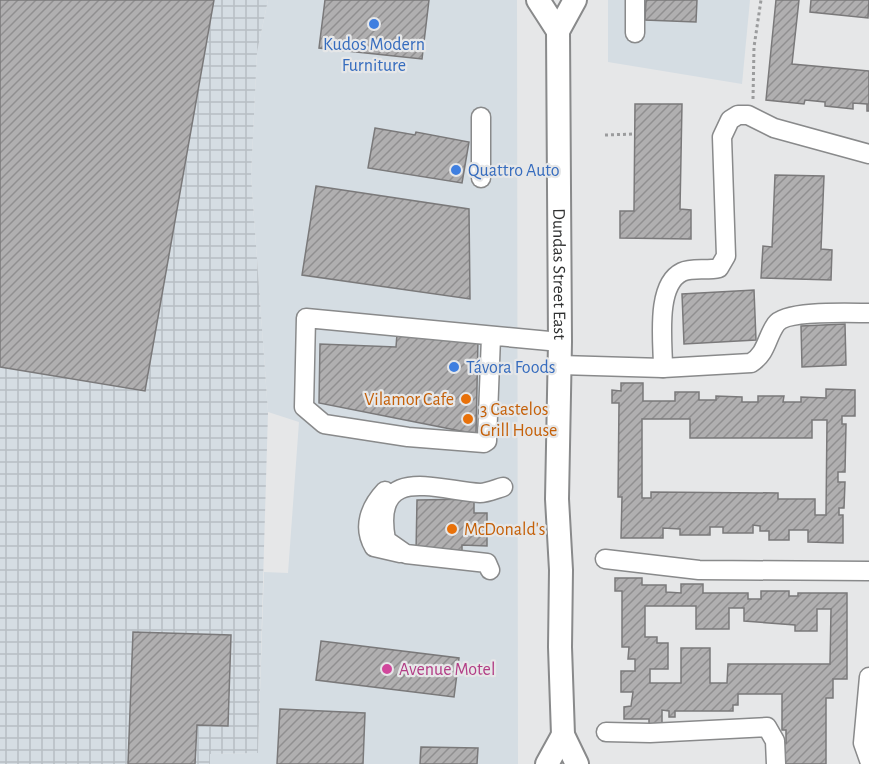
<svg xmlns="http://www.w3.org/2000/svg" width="869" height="764" viewBox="0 0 869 764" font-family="'Alegreya Sans',sans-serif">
	<defs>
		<pattern id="industrial-grid" width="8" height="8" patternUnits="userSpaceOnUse" patternTransform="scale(1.5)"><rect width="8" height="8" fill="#d5dde3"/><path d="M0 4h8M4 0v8" fill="none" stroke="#b7bec3"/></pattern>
		<pattern id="building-hatch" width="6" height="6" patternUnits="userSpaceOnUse" patternTransform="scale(1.5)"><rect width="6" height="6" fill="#b0afb0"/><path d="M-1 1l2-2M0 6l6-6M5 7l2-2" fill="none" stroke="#908f90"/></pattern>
	</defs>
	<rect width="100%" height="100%" fill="#e6e7e8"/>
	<g fill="#d5dde3">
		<polygon points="268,0 517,0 518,764 210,764 210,754 258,753 264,572 288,573 299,422 268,412 251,176 257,52"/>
		<polygon points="608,0 750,0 742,84 608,62"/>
	</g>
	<polygon fill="url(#industrial-grid)" points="0,0 268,0 257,52 251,176 268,412 258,753 210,754 210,764 0,764"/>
	<g fill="url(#building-hatch)" stroke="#7a797a" stroke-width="1.5" fill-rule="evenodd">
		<polygon points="0,0 214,0 145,391 0,367"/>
		<polygon points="325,0 429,0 422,59 319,48"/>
		<polygon points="646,0 697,0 696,22 645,20"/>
		<polygon points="776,0 799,0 792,64 869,71 869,111 867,111 867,104 853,103 853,109 825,106 825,102 805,100 804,104 766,100"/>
		<polygon points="811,0 869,0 868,18 810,12"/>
		<polygon points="635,104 682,104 680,209 691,210 691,239 620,238 620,211 634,211"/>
		<polygon points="375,128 415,135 416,132 469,142 462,183 368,168"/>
		<polygon points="775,175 824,176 821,249 832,250 831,280 761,278 763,246 772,247"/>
		<polygon points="316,186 469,209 470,299 302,275"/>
		<polygon points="754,290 756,340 684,344 682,294"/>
		<polygon points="845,324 846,365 802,367 801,326"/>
		<polygon points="397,334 478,339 476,434 319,403 320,344 396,347"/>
		<path d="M621,383H643V401H675V392H699V400H716V396L742,397V402H758V396H784L783,402H801V397L826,398V389L855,390V416H842V424H846L845,472H838V482H845L844,508H839V515H843V543L808,542V530H789V540H769V531H760V526L753,525V533H723V527H710V535H680V529L663,528V538H621L622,497H618L619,403H612V390L621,391ZM642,419H690V438H812V420H827L826,515H815V499H778V493L651,492V498H642Z"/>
		<polygon points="474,499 474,513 487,513 487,546 462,545 462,553 416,552 417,500"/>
		<path d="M615,578H642V585H666V592L681,593V584H703V593H748V599H761V591H789V596H798V593H847V679H833V698H826V764H782V743H786V730H782V694H738V705H733V711H675V717H669V711L662,710V725H649V719H624V707L631,706L633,692H621V671H635V659H628L629,647H622V591H615ZM645,606H696V629H729V608H744V621L795,625V631H817V609H831L830,664H728L727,683H710V648H681V683H650V669H668V643H657V637H645Z"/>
		<polygon points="133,632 231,635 228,726 197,725 195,764 128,764"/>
		<polygon points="321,641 459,658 454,697 316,680"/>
		<polygon points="280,709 365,713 363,764 277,764"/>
		<polygon points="421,747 478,748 477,764 420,764"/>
	</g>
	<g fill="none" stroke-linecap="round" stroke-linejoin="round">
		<g stroke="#898a8b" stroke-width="21">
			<g id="minor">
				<polyline points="635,0 635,33"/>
				<polyline points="481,117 481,178"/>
				<polyline points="491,337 487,441 484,443 408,437 324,424 304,407 306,318 560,342"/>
				<path d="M560,365L663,368L751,363C767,353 766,338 776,324C786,310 851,313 869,313"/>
				<path d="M663,368C663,342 655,285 682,272C692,267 707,271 719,268L726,256L722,137L730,120L738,115H748L774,128L869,154"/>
				<path d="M385,491C370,507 362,527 374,547L400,553"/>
				<polyline points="605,559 699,570 869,571"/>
				<path d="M490,570L487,563L406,554L386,540C372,463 435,490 480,493C487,493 496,489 503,487"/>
				<polyline points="869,677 863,743 869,760"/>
				<polyline points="606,732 650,733 767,727 775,741 776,764"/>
			</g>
		</g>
		<g stroke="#898a8b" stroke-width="26">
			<g id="major">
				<path id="s1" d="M538,0L558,31L560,342L557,499L561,570L560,647L563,735L577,764"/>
				<polyline points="558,31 575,0"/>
				<polyline points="547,764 563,735"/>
			</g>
		</g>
		<g stroke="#9b9c9d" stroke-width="3" stroke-dasharray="3 3" stroke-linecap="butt">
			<polyline points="753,99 754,47 761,0"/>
			<polyline points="605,135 635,134"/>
		</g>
		<use href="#minor" stroke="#fff" stroke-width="18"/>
		<use href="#major" stroke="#fff" stroke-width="22"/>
	</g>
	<g fill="#3f7fe0" stroke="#e6e7e8" stroke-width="2">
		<circle cx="374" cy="24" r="6"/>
		<circle cx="456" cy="170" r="6"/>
		<circle cx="454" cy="367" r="6"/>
	</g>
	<g fill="#e8710a" stroke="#e6e7e8" stroke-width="2">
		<circle cx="466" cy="399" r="6"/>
		<circle cx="468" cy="419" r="6"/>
		<circle cx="452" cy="529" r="6"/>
	</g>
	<circle fill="#d1479c" stroke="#e6e7e8" stroke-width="2" cx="387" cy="669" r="6"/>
	<g text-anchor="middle" stroke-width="4.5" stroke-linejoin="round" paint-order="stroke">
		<g font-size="18" fill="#366cbe" stroke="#e6e7e8" text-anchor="start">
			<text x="374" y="50" text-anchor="middle">Kudos Modern<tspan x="374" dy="21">Furniture</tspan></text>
			<text x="468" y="176">Quattro Auto</text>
			<text x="466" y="373">Távora Foods</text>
		</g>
		<g font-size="18" fill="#313232" stroke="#e6e7e8">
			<text dy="6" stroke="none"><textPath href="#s1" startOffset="280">Dundas Street East</textPath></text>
		</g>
		<g font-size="18" fill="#c56008" stroke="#e6e7e8" text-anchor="start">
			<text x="454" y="405" text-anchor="end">Vilamor Cafe</text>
			<text x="480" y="415">3 Castelos<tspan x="480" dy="21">Grill House</tspan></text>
			<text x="464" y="535">McDonald's</text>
		</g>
		<g font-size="18" fill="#b23c85" stroke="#e6e7e8" text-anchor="start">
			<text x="399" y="675">Avenue Motel</text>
		</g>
	</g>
</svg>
